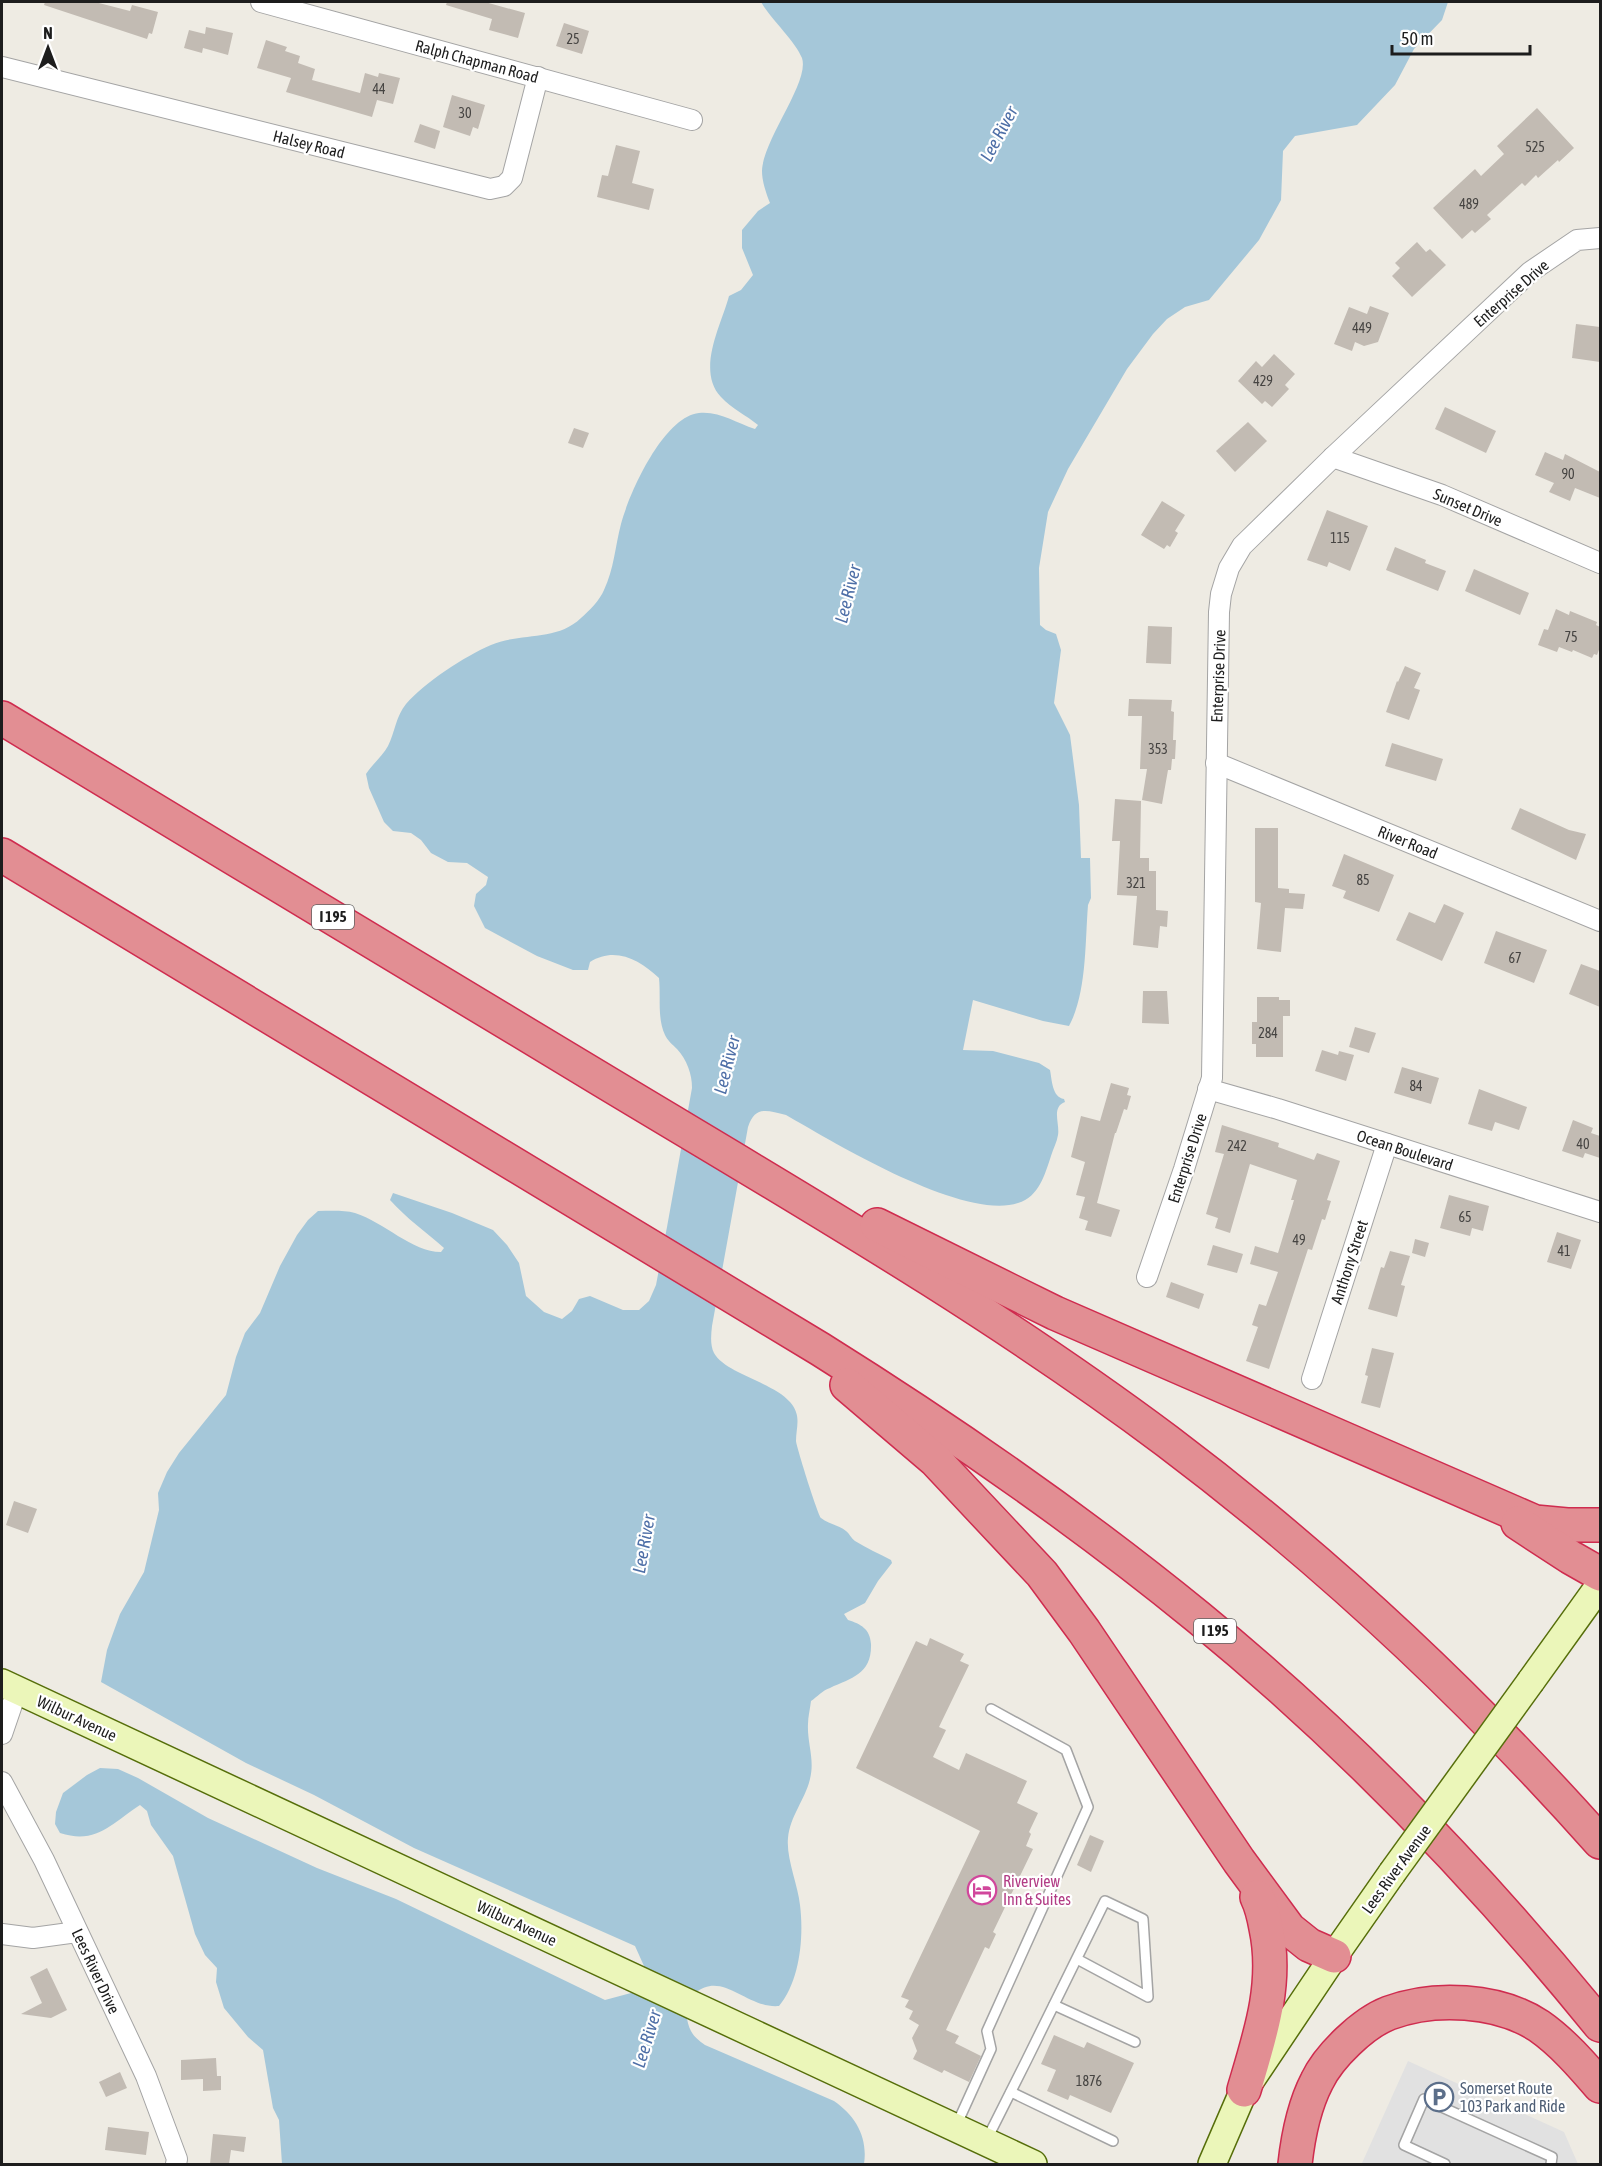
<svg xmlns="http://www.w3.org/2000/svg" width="1602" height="2166" viewBox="0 0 1602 2166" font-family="'Asap Condensed',sans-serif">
	<rect width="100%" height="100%" fill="#eeebe3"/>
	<polygon fill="#e1e1e1" points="1408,2061 1564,2132 1578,2164 1366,2164 1362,2163"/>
	<path fill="#a5c7d9" d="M761,2H1448L1442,20L1414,49L1395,85L1357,125L1295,136L1283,151L1281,200L1259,240L1209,300L1185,307L1167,319L1153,334L1127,369L1068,469L1048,512L1039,568L1040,625L1046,630L1056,634L1061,650L1054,703L1070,735L1079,805L1081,858H1090L1091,898L1088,905C1085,942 1087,993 1069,1026L1043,1021L973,1000L963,1050L993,1051L1039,1063L1050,1070C1052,1080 1052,1097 1064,1099L1065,1102C1051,1107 1060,1124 1058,1135C1057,1142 1053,1149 1051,1156C1045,1174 1039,1197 1018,1203C963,1221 835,1143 786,1115C766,1110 755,1106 748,1127L712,1326C711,1335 710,1345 714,1353C726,1374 773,1382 790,1402C802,1416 796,1426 796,1441C797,1449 818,1515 821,1518C828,1524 839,1525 846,1531C849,1533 851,1538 855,1541C866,1548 880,1554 891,1560L892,1563L878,1581L865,1603L844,1614L848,1620C861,1624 870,1629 871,1644C872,1674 852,1678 830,1688C823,1690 817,1697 811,1701C810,1709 808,1717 808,1724C807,1743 815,1759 810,1779C805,1800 790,1816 788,1838C786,1858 798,1885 800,1905C804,1937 800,1981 779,2006C747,2009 723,1970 695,1993C689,1999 686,2011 687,2019C690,2033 694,2037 705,2045L834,2101C856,2116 868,2138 864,2164H282L279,2120L273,2108L263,2050L248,2037L224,2008L216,1982L217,1968L205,1955L195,1934L173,1856L151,1825L147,1811L140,1805C112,1823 97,1845 60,1833L55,1824L56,1812L63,1793L87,1775L100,1768L118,1769L138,1778L208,1818L317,1868L396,1899L605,2000L631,1993L644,1966L635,1946L414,1848L314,1795L246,1763L101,1682L107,1650L120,1614L144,1572L159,1510L158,1493L167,1472L179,1453L226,1395L236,1357L245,1333L260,1313L280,1266L297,1235L308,1220L318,1211C330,1211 344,1210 355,1213C384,1222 412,1252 441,1252L444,1248C426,1232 406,1218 390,1200L393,1193L452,1213L493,1230L507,1245L519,1263L526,1296L544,1312L562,1319L572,1311L579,1299L590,1296L623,1310H639L649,1301L656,1285L667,1227L692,1088C692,1074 687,1060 677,1049C673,1045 667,1040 665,1035C657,1018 661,997 659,978C640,960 615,946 590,962L588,970H573L537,956L485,928L474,906L476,894L486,885L488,877L467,863L448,862L431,853L421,840L411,833L393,831L384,822L369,788L366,774C372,765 383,755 388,746C395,732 396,716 406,704C424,683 465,656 491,645C521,632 556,642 581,618C589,611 600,600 604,590C614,569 615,547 621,524C629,494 663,417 699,413C720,411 736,423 755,429L758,425C746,415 732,409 721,397C696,370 721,326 729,296L741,290L753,275L742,248V230L758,211L770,203C766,193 762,181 762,171C763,139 810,82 802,58C796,42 771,19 761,2Z"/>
	<g fill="#c2bbb3">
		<polygon points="45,2 95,2 130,11 132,5 158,12 152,34 149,33 147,39 44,5"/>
		<polygon points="447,2 485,2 525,13 518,38 489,30 492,19 446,5"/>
		<polygon points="564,23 589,31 582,54 556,46"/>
		<polygon points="206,27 233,33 228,55 203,48 202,53 184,48 189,30 205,34"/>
		<polygon points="266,40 287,47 285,51 300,56 298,63 315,69 312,80 360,93 365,73 378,77 379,73 400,78 393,104 377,100 372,117 286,92 291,78 257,68"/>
		<polygon points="452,95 485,105 478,129 473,127 470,136 443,127"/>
		<polygon points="1537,108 1574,148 1559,162 1558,160 1538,178 1536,175 1525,186 1522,183 1487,215 1491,219 1475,233 1472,230 1462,239 1433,208 1475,169 1481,176 1504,154 1497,146"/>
		<polygon points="420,124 440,131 435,149 414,142"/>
		<polygon points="616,145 640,151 632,183 654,189 649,210 597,197 602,175 608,176"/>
		<polygon points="1417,242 1426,252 1430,249 1446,265 1412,297 1392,276 1400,268 1395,263"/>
		<polygon points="1370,306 1389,313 1378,342 1364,346 1355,342 1352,351 1334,344 1349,307 1367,314"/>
		<polygon points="1576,324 1600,327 1600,362 1572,358"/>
		<polygon points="1274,354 1295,374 1285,385 1289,389 1272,407 1265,401 1262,404 1238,381 1256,361 1262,367"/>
		<polygon points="1445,407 1496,431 1486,453 1435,429"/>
		<polygon points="1248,422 1267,441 1235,472 1216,451"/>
		<polygon points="574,428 589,433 583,448 568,443"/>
		<polygon points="1545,452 1563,460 1565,454 1600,472 1600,498 1575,488 1570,501 1549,492 1554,483 1535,475"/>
		<polygon points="1162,501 1185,515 1175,531 1178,533 1170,547 1167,545 1164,549 1141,535"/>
		<polygon points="1327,510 1368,526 1350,571 1329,562 1327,567 1307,560"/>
		<polygon points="1395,547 1426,560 1425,563 1446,571 1438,591 1386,570"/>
		<polygon points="1474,569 1529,593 1520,615 1465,591"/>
		<polygon points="1556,609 1569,615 1570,611 1597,622 1596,625 1600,627 1600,647 1597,655 1594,654 1592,658 1573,650 1572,652 1559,647 1557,652 1538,645 1544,629 1548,630"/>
		<polygon points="1148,626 1172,627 1171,664 1146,663"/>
		<polygon points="1405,666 1421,673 1414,688 1420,690 1409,720 1386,712 1397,681 1398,682"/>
		<polygon points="1129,699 1172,700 1171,711 1174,712 1173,740 1176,740 1175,759 1172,759 1171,770 1168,770 1162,804 1142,800 1147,769 1140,769 1142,716 1128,716"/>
		<polygon points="1392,743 1443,759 1436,781 1385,766"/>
		<polygon points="1115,799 1141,801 1140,858 1149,858 1149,871 1156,871 1156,910 1168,911 1167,927 1160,926 1158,948 1133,945 1137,896 1117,895 1120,841 1112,841"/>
		<polygon points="1520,808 1569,830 1586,834 1576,860 1511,829"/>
		<polygon points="1255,828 1278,828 1278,888 1289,889 1289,893 1305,894 1303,909 1285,908 1281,952 1257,949 1261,903 1255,902"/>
		<polygon points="1344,854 1394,875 1379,912 1343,898 1346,891 1332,886"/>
		<polygon points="1444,904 1464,913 1442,961 1396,940 1409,912 1435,923"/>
		<polygon points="1496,931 1547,950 1534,983 1484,963"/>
		<polygon points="1581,964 1600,971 1600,1007 1569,994"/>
		<polygon points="1143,991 1167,991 1169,1024 1142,1023"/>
		<polygon points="1257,997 1279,997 1279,1000 1290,1000 1290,1016 1283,1016 1283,1057 1256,1057 1256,1044 1252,1044 1252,1022 1257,1022"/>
		<polygon points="1355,1027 1376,1033 1369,1053 1349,1047"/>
		<polygon points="1322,1050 1338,1055 1339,1051 1354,1055 1346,1081 1315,1071"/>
		<polygon points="1402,1067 1439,1078 1431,1104 1394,1093"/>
		<polygon points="1111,1083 1129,1088 1127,1095 1131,1096 1127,1110 1124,1109 1116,1133 1115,1133 1097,1203 1120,1210 1111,1237 1085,1230 1088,1221 1079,1218 1085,1197 1076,1195 1085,1162 1071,1157 1081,1116 1100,1121"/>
		<polygon points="1479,1089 1527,1107 1519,1130 1495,1122 1492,1131 1468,1124"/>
		<polygon points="1573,1120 1593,1128 1591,1133 1600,1136 1600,1158 1585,1153 1583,1158 1562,1151"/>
		<polygon points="1222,1125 1279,1143 1278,1147 1314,1160 1317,1153 1340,1161 1327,1200 1331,1201 1325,1220 1322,1219 1312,1250 1308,1249 1269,1369 1246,1361 1258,1327 1252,1325 1259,1304 1266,1306 1278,1272 1250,1264 1255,1246 1278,1253 1294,1200 1291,1200 1297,1180 1250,1164 1230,1233 1215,1228 1218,1218 1206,1214 1224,1154 1215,1152"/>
		<polygon points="1449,1195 1489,1206 1483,1231 1472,1228 1470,1236 1440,1228"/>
		<polygon points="1557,1232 1581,1240 1571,1269 1547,1262"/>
		<polygon points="1415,1239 1429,1243 1425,1257 1412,1253"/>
		<polygon points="1213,1245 1243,1254 1237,1273 1207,1265"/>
		<polygon points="1390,1251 1410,1256 1401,1285 1405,1286 1397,1317 1368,1309 1381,1267 1384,1268"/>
		<polygon points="1171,1282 1204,1294 1199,1309 1166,1297"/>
		<polygon points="1372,1348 1394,1353 1380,1408 1361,1403 1368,1376 1365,1375"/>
		<polygon points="14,1501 37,1509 28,1533 6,1525"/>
		<polygon points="930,1638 964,1654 960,1661 969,1665 939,1727 946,1730 933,1757 959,1770 966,1753 1027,1781 1017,1803 1038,1813 1029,1832 1031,1834 1026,1846 1033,1849 993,1932 996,1934 989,1949 985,1947 946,2030 959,2036 955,2043 981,2056 969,2082 944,2070 942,2073 913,2059 917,2051 912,2038 919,2025 909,2019 913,2011 905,2007 909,2000 901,1997 980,1831 856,1768 916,1641 927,1646"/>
		<polygon points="1090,1835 1104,1841 1091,1872 1077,1865"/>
		<polygon points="47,1968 67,2010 51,2018 21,2014 42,2003 30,1977"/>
		<polygon points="1054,2035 1084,2048 1087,2042 1134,2063 1111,2113 1070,2095 1068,2100 1047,2091 1056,2070 1041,2064"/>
		<polygon points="216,2058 217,2076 221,2076 221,2090 203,2091 203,2079 181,2080 181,2060"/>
		<polygon points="120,2072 127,2088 106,2097 99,2082"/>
		<polygon points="108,2127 149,2132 146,2155 105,2150"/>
		<polygon points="213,2134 246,2137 244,2152 231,2150 229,2164 210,2164"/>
	</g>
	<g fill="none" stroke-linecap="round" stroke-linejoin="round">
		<g stroke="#a4a4a4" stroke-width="12">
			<g id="lane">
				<polyline points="1054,2005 1135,2042"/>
				<polyline points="1011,2092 1113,2141"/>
				<polyline points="956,2126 991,2049 987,2031 1088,1807 1066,1750 991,1709"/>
				<path d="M987,2139C1027,2060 1066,1981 1105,1901L1143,1919L1148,1997L1077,1959"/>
				<polyline points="1445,2164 1404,2145 1424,2099 1552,2157 1551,2164"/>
			</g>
		</g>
		<g stroke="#a4a4a4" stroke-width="22">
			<g id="street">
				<polyline points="261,2 692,120"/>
				<polyline points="2,67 490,189 504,186 512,178 538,77"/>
				<polyline points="1333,457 1442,495 1600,563"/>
				<polyline points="1216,763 1600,921"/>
				<polyline points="1208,1089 1278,1109 1600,1212"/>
				<polyline points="1147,1277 1184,1169 1212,1078 1219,612 1221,594 1229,568 1242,546 1333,457 1530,272 1577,240 1600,238"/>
				<polyline points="1312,1379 1387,1144"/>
				<polyline points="2,1734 17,1690"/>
				<polyline points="2,1782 44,1860 146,2076 177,2159 176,2164"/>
				<polyline points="2,1934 33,1938 77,1932"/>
			</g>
		</g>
		<g stroke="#566e0a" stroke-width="30">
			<g id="secondary">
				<polyline points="1531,1681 1600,1585"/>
				<polyline points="2,1683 1033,2164"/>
				<polyline points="1212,2164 1244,2090 1334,1956 1392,1873"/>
			</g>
		</g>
		<g stroke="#cf2c4f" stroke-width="36">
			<g id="highway">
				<path d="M2,718C202,839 401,959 602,1080C793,1195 988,1307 1167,1441C1325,1560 1469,1695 1600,1842"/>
				<path d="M2,855L820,1349C951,1431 1078,1519 1198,1617C1346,1738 1480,1877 1600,2025"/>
				<polyline points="877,1225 1055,1313 1535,1522 1567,1525 1600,1525"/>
				<polyline points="847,1385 935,1460 1042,1574 1084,1631 1239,1861 1289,1929 1309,1945 1334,1956"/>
				<polyline points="1518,1523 1570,1557 1600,1574"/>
				<path d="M1244,2090C1260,2036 1278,1984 1266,1928C1264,1917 1262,1907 1257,1897"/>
				<path d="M1295,2164C1298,2137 1304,2106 1317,2081C1329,2056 1363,2023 1389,2013C1434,1996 1498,1999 1539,2026C1562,2042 1582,2065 1600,2086"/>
			</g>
		</g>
		<use href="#lane" stroke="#fff" stroke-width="9"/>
		<use href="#street" stroke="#fff" stroke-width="20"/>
		<use href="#secondary" stroke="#ebf6b9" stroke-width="27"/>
		<use href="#highway" stroke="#e28e93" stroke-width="33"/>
		<g stroke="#566e0a" stroke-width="30" stroke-linecap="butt">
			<polyline id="secondary-bridge" points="1392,1873 1531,1681"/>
		</g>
		<use href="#secondary-bridge" stroke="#ebf6b9" stroke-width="27"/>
	</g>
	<defs>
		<g id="hotel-ring" transform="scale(1.5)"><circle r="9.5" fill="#fff" stroke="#d1479c" stroke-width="1.5"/><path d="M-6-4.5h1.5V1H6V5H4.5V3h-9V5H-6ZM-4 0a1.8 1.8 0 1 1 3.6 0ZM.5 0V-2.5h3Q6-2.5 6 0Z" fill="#d1479c"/></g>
		<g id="parking-ring" transform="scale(1.5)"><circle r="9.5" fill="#fff" stroke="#5c6f8a" stroke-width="1.5"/><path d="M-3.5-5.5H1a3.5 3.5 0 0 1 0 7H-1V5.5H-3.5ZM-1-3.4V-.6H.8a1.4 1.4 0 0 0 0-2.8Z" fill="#5c6f8a"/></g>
	</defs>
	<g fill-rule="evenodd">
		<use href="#hotel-ring" x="982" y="1890"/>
		<use href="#parking-ring" x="1439" y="2097"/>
	</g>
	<g text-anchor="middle" stroke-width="4.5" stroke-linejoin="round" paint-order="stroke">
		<g font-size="14" fill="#464442">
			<text x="573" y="44">25</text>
			<text x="379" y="94">44</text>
			<text x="465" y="118">30</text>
			<text x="1535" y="152">525</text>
			<text x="1469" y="209">489</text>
			<text x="1362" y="333">449</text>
			<text x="1263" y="386">429</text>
			<text x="1568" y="479">90</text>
			<text x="1340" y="543">115</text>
			<text x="1571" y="642">75</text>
			<text x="1158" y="754">353</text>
			<text x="1363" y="885">85</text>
			<text x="1136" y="888">321</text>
			<text x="1515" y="963">67</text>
			<text x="1268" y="1038">284</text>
			<text x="1416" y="1091">84</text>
			<text x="1583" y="1149">40</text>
			<text x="1237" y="1151">242</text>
			<text x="1465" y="1222">65</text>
			<text x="1299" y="1245">49</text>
			<text x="1564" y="1256">41</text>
			<text x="1089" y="2086">1876</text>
		</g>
		<g fill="#fff" stroke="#616161" stroke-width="1.5">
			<rect x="312" y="905" width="42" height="24" rx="4.5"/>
			<rect x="1194" y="1619" width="42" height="24" rx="4.5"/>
		</g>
		<g font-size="15" font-weight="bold" fill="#1d1d1d">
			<text x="333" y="922">I 195</text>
			<text x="1215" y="1636">I 195</text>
		</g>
		<g font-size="16" fill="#1d1d1d" stroke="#fff">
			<text transform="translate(477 61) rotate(15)" y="6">Ralph Chapman Road</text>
			<text transform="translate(309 144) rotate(14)" y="6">Halsey Road</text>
			<text transform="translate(1511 293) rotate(-41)" y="6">Enterprise Drive</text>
			<text transform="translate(1468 507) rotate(23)" y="6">Sunset Drive</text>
			<text transform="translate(1218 676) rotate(-88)" y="6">Enterprise Drive</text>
			<text transform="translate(1408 842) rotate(22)" y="6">River Road</text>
			<text transform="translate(1405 1150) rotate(18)" y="6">Ocean Boulevard</text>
			<text transform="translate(1187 1158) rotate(-72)" y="6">Enterprise Drive</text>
			<text transform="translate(1349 1262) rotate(-72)" y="6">Anthony Street</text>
			<text transform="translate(77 1718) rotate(25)" y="6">Wilbur Avenue</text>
			<text transform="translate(1396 1869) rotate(-54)" y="6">Lees River Avenue</text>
			<text transform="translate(517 1923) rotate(25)" y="6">Wilbur Avenue</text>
			<text transform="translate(96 1971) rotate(65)" y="6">Lees River Drive</text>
		</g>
		<g font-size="16" fill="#b23c85" stroke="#fff" text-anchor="start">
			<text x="1003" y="1887">Riverview<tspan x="1003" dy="18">Inn &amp; Suites</tspan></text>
		</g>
		<g font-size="16" fill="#4e5e75" stroke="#fff" text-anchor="start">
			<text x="1460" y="2094">Somerset Route<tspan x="1460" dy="18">103 Park and Ride</tspan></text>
		</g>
		<g font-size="18" font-style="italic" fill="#4e6fa7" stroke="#fff">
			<text transform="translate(999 134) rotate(-62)" y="6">Lee River</text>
			<text transform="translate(848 594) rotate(-76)" y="6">Lee River</text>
			<text transform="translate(727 1065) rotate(-76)" y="6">Lee River</text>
			<text transform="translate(644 1544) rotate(-80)" y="6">Lee River</text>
			<text transform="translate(647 2039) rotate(-73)" y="6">Lee River</text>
		</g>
	</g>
	<rect width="1602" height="2166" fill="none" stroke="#1d1d1d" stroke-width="6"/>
	<g transform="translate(48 48)" stroke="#ffffff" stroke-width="4.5" paint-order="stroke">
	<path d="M0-4.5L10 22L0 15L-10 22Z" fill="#1d1d1d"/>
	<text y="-9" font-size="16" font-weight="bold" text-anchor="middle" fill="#1d1d1d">N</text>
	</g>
	<path d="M1392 45v9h138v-9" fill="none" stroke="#1d1d1d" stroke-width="3"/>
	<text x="1401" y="45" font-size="18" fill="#1d1d1d" stroke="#ffffff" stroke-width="4.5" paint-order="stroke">50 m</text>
</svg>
